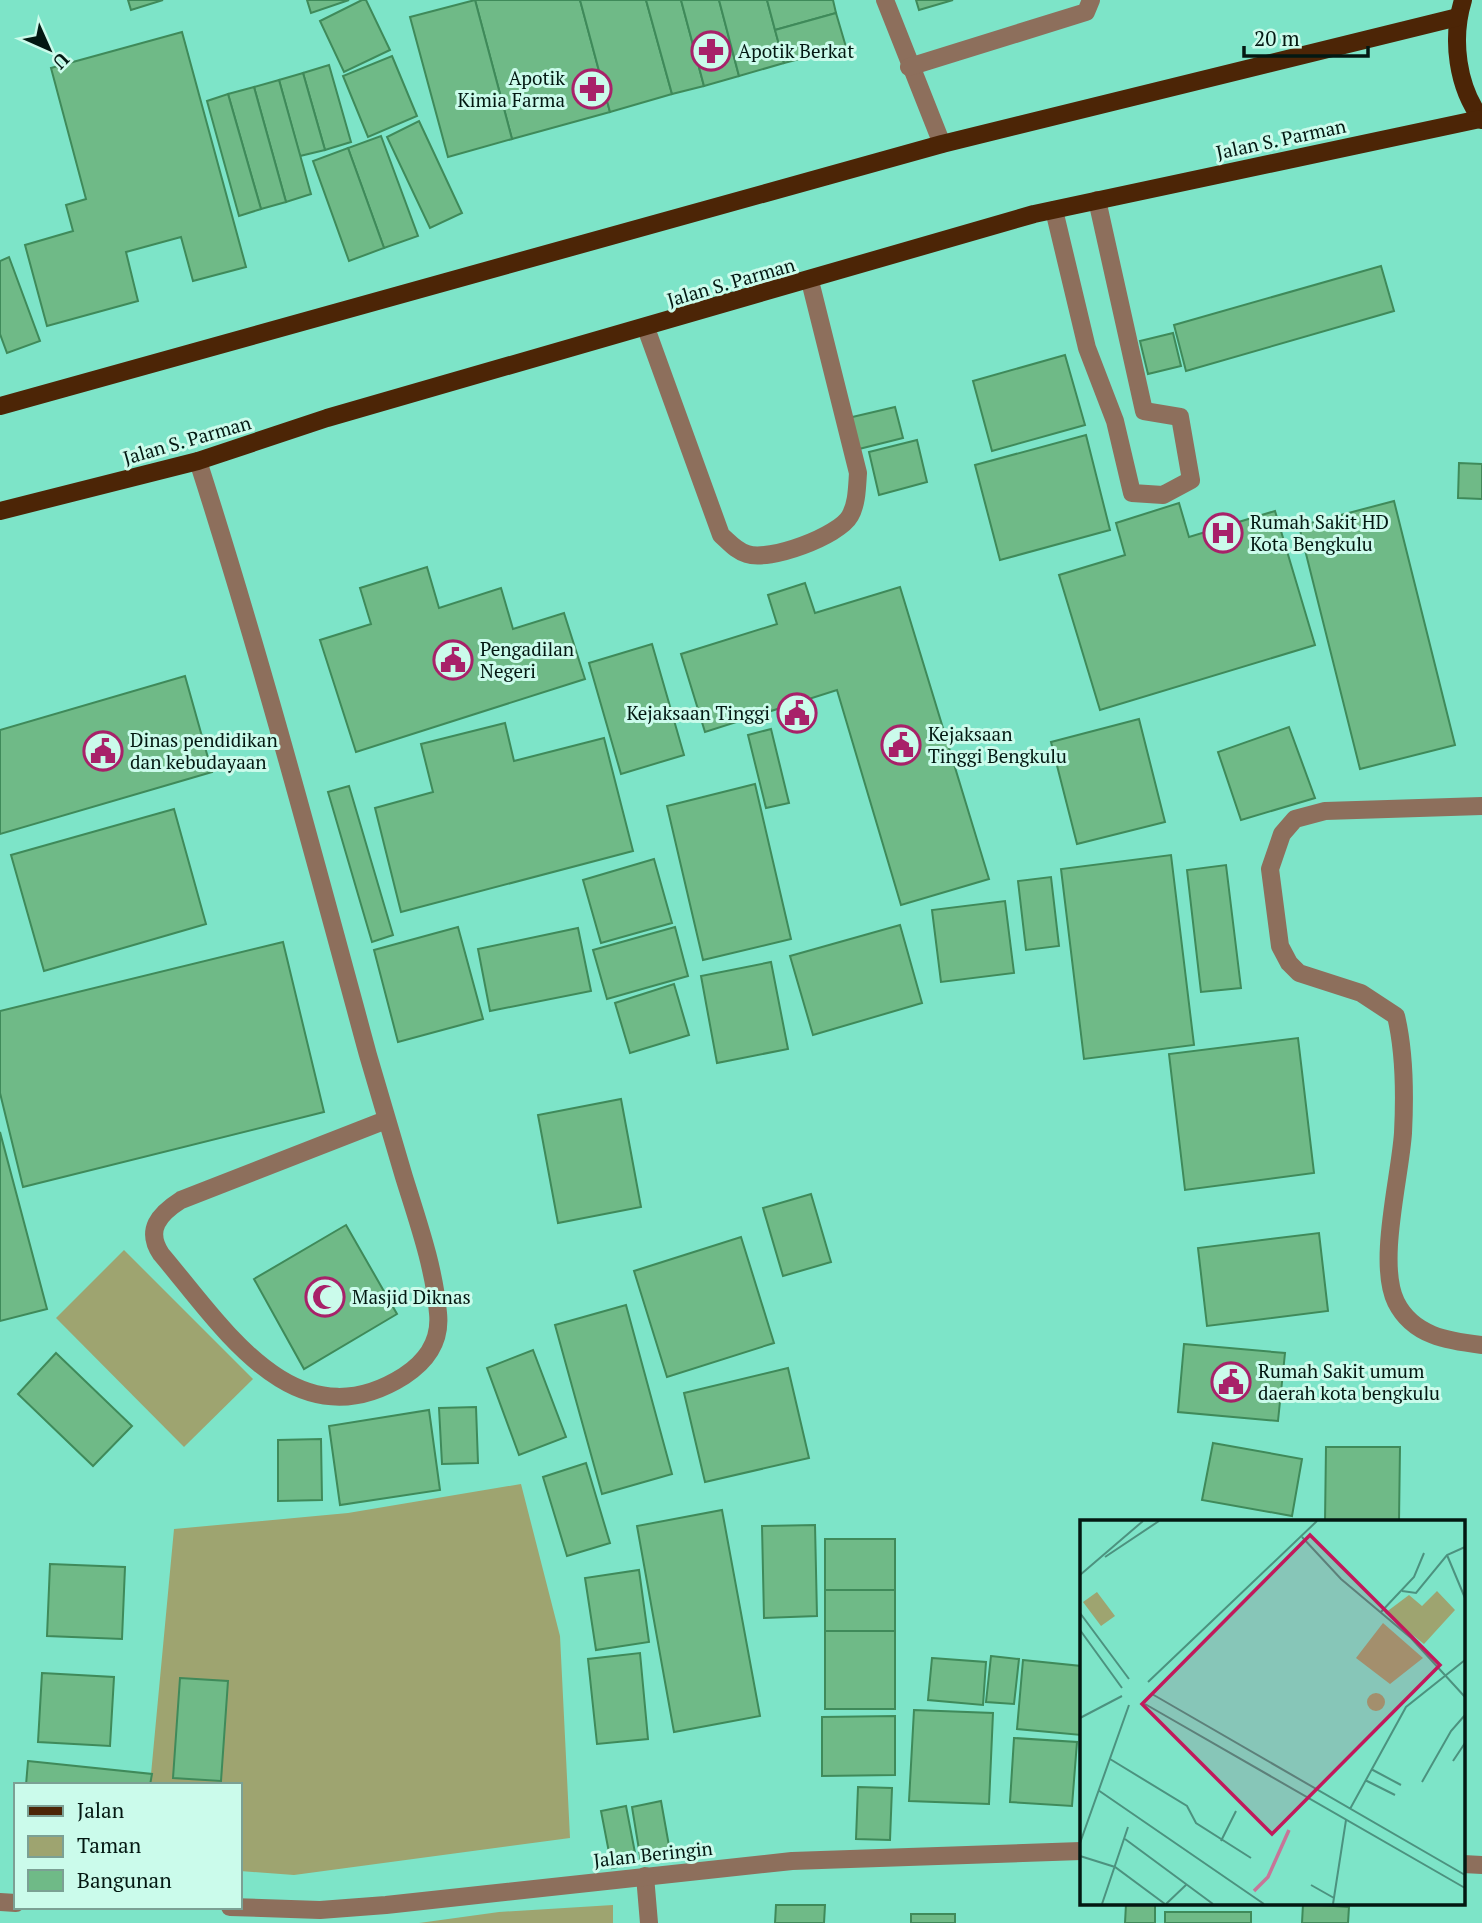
<svg xmlns="http://www.w3.org/2000/svg" width="1482" height="1923" viewBox="0 0 1482 1923" font-family="'PT Serif',serif">
	<rect width="100%" height="100%" fill="#7de4c8"/>
	<g fill="#9ea470">
		<polygon points="124,1250 253,1379 184,1447 56,1318"/>
		<polygon points="521,1484 560,1636 570,1838 294,1875 240,1871 240,1785 150,1785 174,1529 348,1513"/>
		<polygon points="613,1905 613,1923 419,1923 499,1912"/>
	</g>
	<g fill="#6fba87" stroke="#3f8a5a" stroke-width="2">
		<polygon points="128,0 163,0 131,10"/>
		<polygon points="307,0 349,0 311,13"/>
		<polygon points="362,0 366,0 390,50 344,72 320,21"/>
		<polygon points="475,0 580,0 610,112 512,139"/>
		<polygon points="475,0 512,139 448,157 410,17"/>
		<polygon points="580,0 646,0 672,94 610,112"/>
		<polygon points="646,0 681,0 704,86 672,94"/>
		<polygon points="681,0 719,0 739,76 704,86"/>
		<polygon points="719,0 767,0 784,63 739,76"/>
		<polygon points="767,0 833,0 836,13 775,30"/>
		<polygon points="916,0 953,0 919,10"/>
		<polygon points="836,13 846,47 784,63 775,30"/>
		<polygon points="182,32 246,267 193,281 181,237 126,252 138,301 47,326 25,245 73,231 66,205 86,199 51,68"/>
		<polygon points="392,56 417,116 368,137 343,76"/>
		<polygon points="329,65 351,142 325,150 303,73"/>
		<polygon points="303,73 325,150 300,156 279,80"/>
		<polygon points="279,80 311,194 286,202 254,87"/>
		<polygon points="254,87 286,202 261,209 228,94"/>
		<polygon points="228,94 261,209 239,216 207,101"/>
		<polygon points="419,121 462,213 430,228 387,137"/>
		<polygon points="381,136 418,236 384,248 348,148"/>
		<polygon points="348,148 384,248 349,261 313,161"/>
		<polygon points="9,257 40,341 7,353 0,334 0,261"/>
		<polygon points="1381,266 1394,311 1186,371 1174,325"/>
		<polygon points="1173,333 1181,366 1148,374 1140,341"/>
		<polygon points="1065,355 1085,425 992,451 973,381"/>
		<polygon points="895,407 903,438 855,450 848,418"/>
		<polygon points="1086,435 1110,530 1000,560 975,465"/>
		<polygon points="917,440 927,482 879,495 869,452"/>
		<polygon points="1459,463 1482,464 1482,499 1458,498"/>
		<polygon points="1394,501 1455,745 1360,769 1299,526"/>
		<polygon points="1179,503 1189,537 1275,511 1315,645 1100,710 1059,575 1125,555 1116,523"/>
		<polygon points="427,567 439,608 501,588 513,629 564,613 585,679 356,752 320,640 371,624 360,588"/>
		<polygon points="805,583 815,613 900,587 989,879 901,905 837,690 705,732 681,654 777,624 768,595"/>
		<polygon points="652,644 684,755 621,774 589,663"/>
		<polygon points="185,676 212,772 0,834 0,730"/>
		<polygon points="1139,719 1165,822 1077,844 1051,742"/>
		<polygon points="505,723 514,761 604,738 633,851 401,912 375,808 433,792 421,744"/>
		<polygon points="1289,727 1315,798 1241,820 1218,752"/>
		<polygon points="771,729 789,803 766,808 748,735"/>
		<polygon points="755,784 791,939 703,960 667,806"/>
		<polygon points="349,786 393,935 372,942 328,792"/>
		<polygon points="174,809 206,924 44,971 11,855"/>
		<polygon points="1171,855 1194,1045 1084,1059 1061,869"/>
		<polygon points="654,859 672,923 601,943 583,880"/>
		<polygon points="1226,865 1241,988 1201,992 1187,870"/>
		<polygon points="1051,877 1059,946 1026,950 1018,881"/>
		<polygon points="1005,901 1014,973 941,982 932,910"/>
		<polygon points="900,925 922,1003 813,1035 790,956"/>
		<polygon points="458,927 483,1019 398,1042 374,950"/>
		<polygon points="675,927 688,976 607,999 593,950"/>
		<polygon points="578,928 591,991 490,1011 478,949"/>
		<polygon points="283,942 324,1112 23,1187 0,1093 0,1011"/>
		<polygon points="771,962 788,1049 717,1063 701,976"/>
		<polygon points="674,984 689,1035 630,1053 615,1003"/>
		<polygon points="1298,1038 1314,1173 1185,1190 1169,1054"/>
		<polygon points="621,1099 641,1207 558,1223 538,1115"/>
		<polygon points="0,1132 47,1309 0,1321"/>
		<polygon points="811,1194 831,1262 783,1276 763,1208"/>
		<polygon points="346,1225 397,1314 304,1369 254,1279"/>
		<polygon points="1319,1233 1328,1311 1207,1326 1198,1248"/>
		<polygon points="741,1237 774,1343 667,1377 634,1271"/>
		<polygon points="626,1305 672,1474 602,1494 555,1325"/>
		<polygon points="1184,1344 1285,1353 1278,1421 1178,1412"/>
		<polygon points="533,1350 566,1437 519,1455 487,1368"/>
		<polygon points="56,1353 132,1426 93,1466 18,1394"/>
		<polygon points="788,1368 809,1458 705,1482 684,1393"/>
		<polygon points="476,1407 478,1463 442,1464 439,1408"/>
		<polygon points="429,1410 440,1490 340,1505 329,1426"/>
		<polygon points="321,1439 322,1500 278,1501 278,1440"/>
		<polygon points="1213,1443 1302,1459 1292,1516 1202,1500"/>
		<polygon points="1326,1447 1400,1447 1399,1522 1325,1522"/>
		<polygon points="586,1463 610,1543 567,1556 543,1477"/>
		<polygon points="722,1510 760,1716 674,1732 637,1526"/>
		<polygon points="815,1525 817,1616 764,1618 762,1526"/>
		<rect x="825" y="1539" width="70" height="51"/>
		<polygon points="50,1564 125,1567 122,1639 47,1636"/>
		<polygon points="639,1570 649,1642 596,1650 585,1578"/>
		<rect x="825" y="1590" width="70" height="41"/>
		<rect x="825" y="1631" width="70" height="78"/>
		<polygon points="640,1653 648,1739 597,1744 588,1659"/>
		<polygon points="991,1656 1019,1659 1014,1704 986,1702"/>
		<polygon points="932,1658 986,1662 983,1705 928,1700"/>
		<polygon points="1023,1660 1081,1666 1081,1735 1017,1729"/>
		<polygon points="42,1673 114,1677 110,1746 38,1742"/>
		<polygon points="180,1678 228,1681 221,1781 173,1778"/>
		<polygon points="914,1710 993,1713 989,1804 909,1801"/>
		<polygon points="895,1716 895,1775 822,1776 822,1717"/>
		<polygon points="1014,1738 1077,1742 1072,1806 1010,1802"/>
		<polygon points="28,1761 152,1774 150,1785 26,1785"/>
		<polygon points="858,1787 892,1788 890,1840 856,1839"/>
		<polygon points="661,1801 671,1857 641,1862 632,1807"/>
		<polygon points="626,1806 637,1863 612,1868 601,1811"/>
		<polygon points="1126,1904 1155,1904 1155,1923 1125,1923"/>
		<polygon points="1303,1904 1349,1907 1348,1923 1302,1923"/>
		<polygon points="776,1905 825,1905 824,1923 775,1923"/>
		<rect x="1165" y="1912" width="86" height="11"/>
		<rect x="911" y="1914" width="44" height="9"/>
	</g>
	<g fill="none" stroke-linecap="round" stroke-linejoin="round">
		<g stroke="#8d6f5c" stroke-width="18">
			<polyline points="885,0 942,144"/>
			<polyline points="909,67 1086,12 1091,0"/>
			<polyline points="1054,210 1087,348 1115,421 1132,493 1163,495 1191,480 1180,417 1144,411 1097,200"/>
			<path d="M646,328L721,535C729,542 736,551 747,554C769,562 839,536 850,516C857,504 857,487 858,473L810,281"/>
			<path d="M198,461C261,657 314,856 368,1055C380,1096 392,1137 404,1177C418,1222 434,1267 438,1313C441,1341 427,1361 404,1376C295,1445 223,1327 161,1254C145,1230 159,1214 181,1200L386,1120"/>
			<path d="M1482,806L1325,811L1295,819L1282,834L1270,869L1280,946L1289,963L1299,973L1361,993L1396,1016C1405,1054 1405,1094 1403,1133C1400,1178 1377,1263 1396,1302C1413,1336 1448,1341 1482,1345"/>
			<polyline points="1463,1864 1482,1865"/>
			<polyline points="645,1876 649,1923"/>
			<polyline points="0,1902 16,1903"/>
			<polyline points="230,1907 320,1910 386,1905 792,1861 1081,1851"/>
		</g>
		<g stroke="#4c2506" stroke-width="18">
			<path d="M1463,0C1451,39 1457,87 1482,120"/>
			<polyline points="0,406 942,144 1458,17"/>
			<polyline points="0,511 198,461 327,418 1034,214 1480,119"/>
		</g>
	</g>
	<defs>
		<g id="pharmacy-ring" transform="scale(2.0125)"><circle r="9.5" fill="#cbfbeb" stroke="#a82169" stroke-width="1.5"/><path d="M-2-6h4v4h4v4h-4v4h-4v-4h-4v-4h4Z" fill="#a82169"/></g>
		<g id="hospital-ring" transform="scale(2.0125)"><circle r="9.5" fill="#cbfbeb" stroke="#a82169" stroke-width="1.5"/><path d="M-5-5h3v3.5h4V-5h3V5h-3V1.5h-4V5h-3Z" fill="#a82169"/></g>
		<g id="civic-ring" transform="scale(2.0125)"><circle r="9.5" fill="#cbfbeb" stroke="#a82169" stroke-width="1.5"/><path d="M-.6-6.5H3V-4.5H.6V-3L4-1V1h2V6H-6V1h2V-1L-.6-3ZM-1.2 2.5V6h2.4V2.5Z" fill="#a82169"/></g>
		<g id="mosque-ring" transform="scale(2.0125)"><circle r="9.5" fill="#cbfbeb" stroke="#a82169" stroke-width="1.5"/><path d="M3.5-4.9A6 6 0 1 0 3.5 4.9A5 5 0 1 1 3.5-4.9Z" fill="#a82169"/></g>
	</defs>
	<g fill-rule="evenodd">
		<use href="#pharmacy-ring" x="711" y="51"/>
		<use href="#pharmacy-ring" x="592" y="89"/>
		<use href="#hospital-ring" x="1223" y="533"/>
		<use href="#civic-ring" x="453" y="660"/>
		<use href="#civic-ring" x="797" y="713"/>
		<use href="#civic-ring" x="901" y="745"/>
		<use href="#civic-ring" x="103" y="751"/>
		<use href="#mosque-ring" x="325" y="1297"/>
		<use href="#civic-ring" x="1231" y="1382"/>
	</g>
	<g text-anchor="middle" stroke-width="6" stroke-linejoin="round" paint-order="stroke">
		<g font-size="19" fill="#031812" stroke="#cbfbeb" text-anchor="start">
			<text x="738" y="58">Apotik Berkat</text>
			<text x="565" y="85" text-anchor="end">Apotik<tspan x="565" dy="22">Kimia Farma</tspan></text>
			<text x="1250" y="529">Rumah Sakit HD<tspan x="1250" dy="22">Kota Bengkulu</tspan></text>
			<text x="480" y="656">Pengadilan<tspan x="480" dy="22">Negeri</tspan></text>
			<text x="770" y="720" text-anchor="end">Kejaksaan Tinggi</text>
			<text x="928" y="741">Kejaksaan<tspan x="928" dy="22">Tinggi Bengkulu</tspan></text>
			<text x="130" y="747">Dinas pendidikan<tspan x="130" dy="22">dan kebudayaan</tspan></text>
			<text x="352" y="1304">Masjid Diknas</text>
			<text x="1258" y="1378">Rumah Sakit umum<tspan x="1258" dy="22">daerah kota bengkulu</tspan></text>
		</g>
		<g font-size="19" fill="#031812" stroke="#cbfbeb">
			<text transform="translate(1281 139) rotate(-12)" y="7">Jalan S. Parman</text>
			<text transform="translate(731 282) rotate(-16)" y="7">Jalan S. Parman</text>
			<text transform="translate(187 440) rotate(-16)" y="7">Jalan S. Parman</text>
			<text transform="translate(653 1854) rotate(-6)" y="7">Jalan Beringin</text>
		</g>
	</g>
	<g transform="translate(1080 1520)">
		<rect width="385" height="385" fill="#7de4c8"/>
		<path d="M357,71L375,90L344,124L305,93L329,75L342,86ZM17,72L35,96L21,106L3,82ZM303,103L343,138L310,164L276,138ZM287 182a9 9 0 1 1 18 0a9 9 0 1 1-18 0Z" fill="#9ea470"/>
		<path fill="none" stroke="#c77598" stroke-width="3.5" d="M174,371L188,357L209,310"/>
		<path fill="none" stroke="#4c927f" stroke-width="2" d="M222,17L261,59L331,118L385,177M367,35L385,78M25,37L79,1M0,55L63,1M322,71L336,73L367,35L385,27M0,93L49,159M300,93L334,57L344,33M0,110L42,168M68,162L237,1M72,174L385,355M65,184L385,368M0,198L42,176M30,239L107,286L116,303L171,338M373,241L385,223M291,249L321,265M285,260L315,275M342,262L371,211L385,195M18,270L184,384M270,289L326,187L385,140M45,319L133,384M141,321L156,291M0,323L49,185M0,336L35,347L85,384M231,365L254,378M22,384L48,307M86,384L107,364M253,384L266,300"/>
		<path fill="#c2185b" fill-opacity="0.15" stroke="#c2185b" stroke-width="3.5" d="M230,15L360,145L192,314L62,184Z"/>
		<rect width="385" height="385" fill="none" stroke="#031812" stroke-width="3.5"/>
	</g>
	<rect x="14" y="1783" width="228" height="126" fill="#cbfbeb" stroke="#7ba094" stroke-width="2"/>
	<rect x="28" y="1806" width="35" height="10" fill="#4c2506" stroke="#7ba094" stroke-width="2"/>
	<text x="77" y="1818" font-size="21" fill="#031812">Jalan</text>
	<rect x="28" y="1836" width="35" height="21" fill="#9ea470" stroke="#7ba094" stroke-width="2"/>
	<text x="77" y="1853" font-size="21" fill="#031812">Taman</text>
	<rect x="28" y="1870" width="35" height="21" fill="#6fba87" stroke="#7ba094" stroke-width="2"/>
	<text x="77" y="1888" font-size="21" fill="#031812">Bangunan</text>
	<g transform="translate(49 49) rotate(135)" stroke="#cbfbeb" stroke-width="5" paint-order="stroke">
	<path d="M0-5L12 26L0 18L-12 26Z" fill="#031812"/>
	<text y="-10" font-size="19" font-weight="bold" text-anchor="middle" fill="#031812">U</text>
	</g>
	<path d="M1244 46v10h124v-10" fill="none" stroke="#031812" stroke-width="3.5"/>
	<text x="1254" y="46" font-size="21" fill="#031812" stroke="#cbfbeb" stroke-width="5" paint-order="stroke">20 m</text>
</svg>
